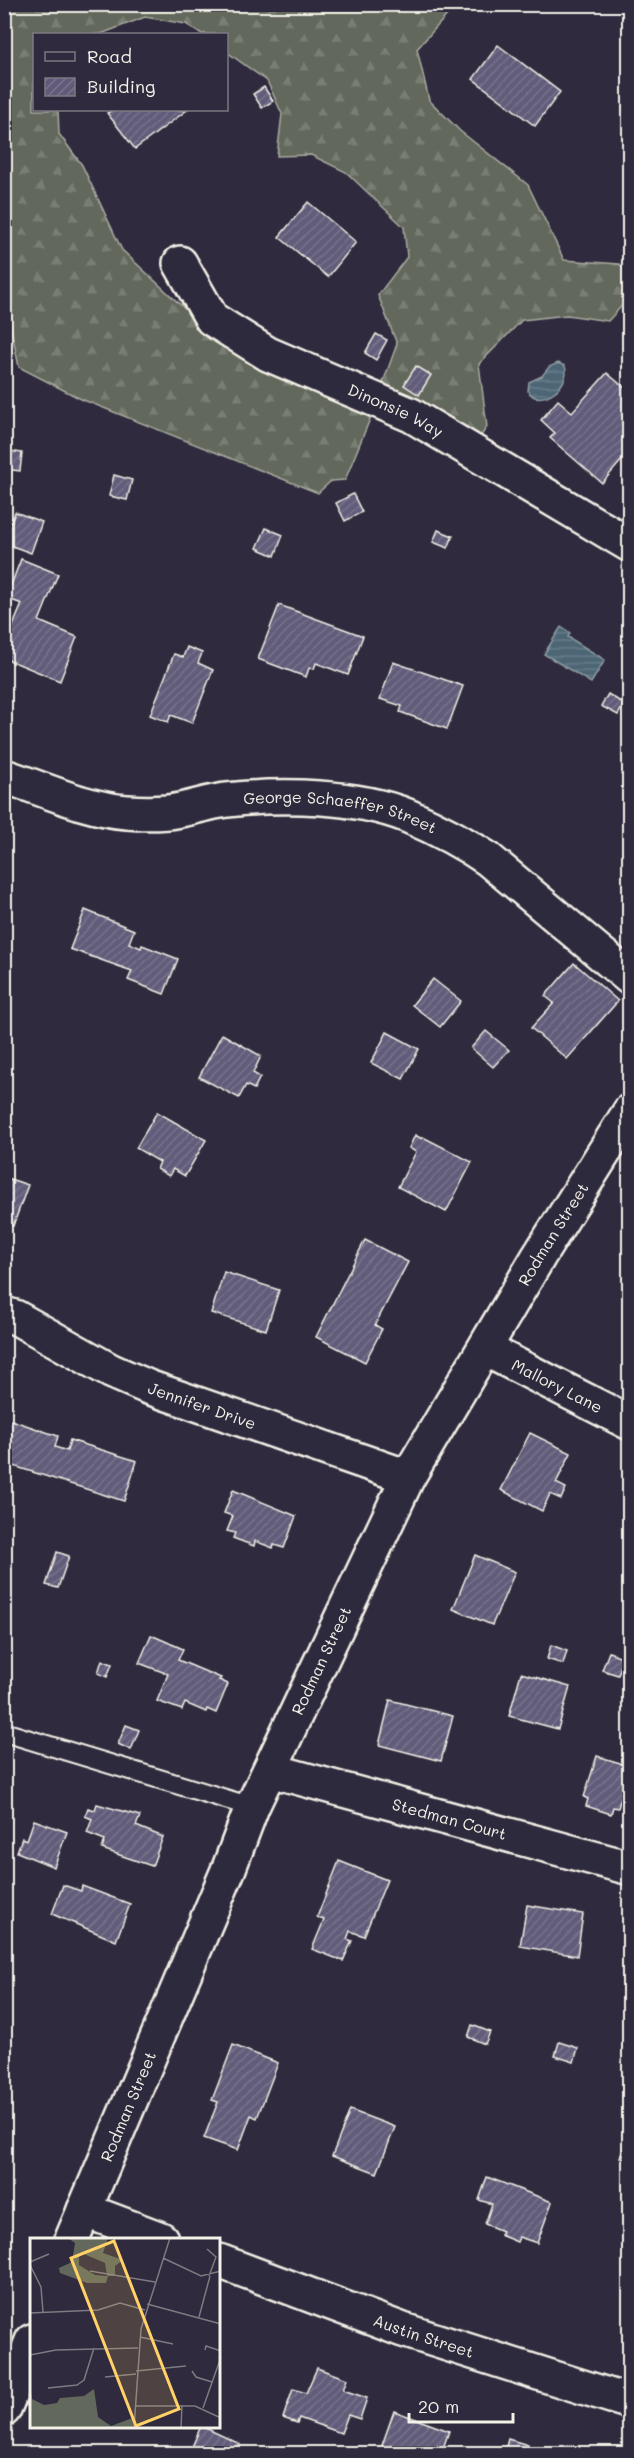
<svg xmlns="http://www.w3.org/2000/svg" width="634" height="2458" viewBox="0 0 634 2458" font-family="Mali,sans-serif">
	<defs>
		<pattern id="forest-firs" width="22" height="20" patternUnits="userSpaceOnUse" patternTransform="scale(1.5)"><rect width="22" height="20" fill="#62685b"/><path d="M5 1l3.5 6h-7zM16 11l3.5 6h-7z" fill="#797e73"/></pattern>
		<pattern id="water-rules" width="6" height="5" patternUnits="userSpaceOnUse" patternTransform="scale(1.5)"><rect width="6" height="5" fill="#4d6676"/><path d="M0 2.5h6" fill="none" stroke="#677c8a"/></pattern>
		<pattern id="building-hatch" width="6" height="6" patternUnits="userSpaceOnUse" patternTransform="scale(1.5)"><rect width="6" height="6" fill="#615b79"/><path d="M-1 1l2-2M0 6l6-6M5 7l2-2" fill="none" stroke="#78738c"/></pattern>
	</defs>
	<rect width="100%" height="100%" fill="#2f2a3d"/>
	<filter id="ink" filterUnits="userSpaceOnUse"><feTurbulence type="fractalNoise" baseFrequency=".0167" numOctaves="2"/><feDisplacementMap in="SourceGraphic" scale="12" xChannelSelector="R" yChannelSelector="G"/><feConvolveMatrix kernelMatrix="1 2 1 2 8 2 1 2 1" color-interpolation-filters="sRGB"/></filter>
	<g filter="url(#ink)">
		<path fill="url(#forest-firs)" stroke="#abaca2" stroke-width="1.5" fill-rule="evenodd" d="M7,5H456L417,49L429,100L460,131L528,185L564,260L619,264L629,272V298L608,321L567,315L522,320L479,364L487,427L467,456L372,414L345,480L331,481L318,493L81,399L19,367L8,313L5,310L4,32L8,21ZM145,17L186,24L202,34H226L227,52L267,81L282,114L277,156L311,155L346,172L404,227L407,257L378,295L397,344L372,413L215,337L122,250L82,165L59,134L58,110H34V34H101Z"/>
		<g fill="url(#water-rules)" stroke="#909ea4" stroke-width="1.5">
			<path d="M558,363L565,366C572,386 539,409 528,391L529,382L542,376L549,367Z"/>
			<polygon points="561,627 570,633 568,637 605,660 591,683 544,654"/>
		</g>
		<g fill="url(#building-hatch)" stroke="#f4f1e8" stroke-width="1.5">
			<polygon points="498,45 560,92 535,126 473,79"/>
			<polygon points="264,87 273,101 262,108 253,94"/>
			<polygon points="112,110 187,110 135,149 107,113"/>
			<polygon points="308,202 356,242 328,277 279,237"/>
			<polygon points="376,334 387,340 376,360 365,353"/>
			<polygon points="416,366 431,375 419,395 404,385"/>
			<polygon points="607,373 626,389 630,385 630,451 602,483 550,438 555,433 541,420 558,400 572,412"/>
			<polygon points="4,450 22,453 20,471 4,469"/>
			<polygon points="114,475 132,480 127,500 109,496"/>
			<polygon points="353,494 362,512 345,521 336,503"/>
			<polygon points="15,512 42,522 31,553 4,543"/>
			<polygon points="266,528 283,535 275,556 257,548"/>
			<polygon points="438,530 453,536 448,548 433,542"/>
			<polygon points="21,559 58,574 39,621 77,637 60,681 4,658 4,647 22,604 6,598"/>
			<polygon points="279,605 363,636 348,675 316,663 314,669 309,668 306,677 258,659"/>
			<polygon points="187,647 202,653 198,663 213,670 192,723 171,715 168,722 150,715 174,654 183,657"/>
			<polygon points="393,662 463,686 447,729 400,712 402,706 380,699"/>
			<polygon points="608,694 624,704 618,715 601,706"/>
			<polygon points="85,910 134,930 129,943 141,948 142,945 178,959 164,994 128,980 132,971 70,949"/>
			<polygon points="574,963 618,1001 567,1059 531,1028 554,1003 545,996"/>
			<polygon points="433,979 461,1001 440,1027 412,1005"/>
			<polygon points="486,1031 509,1050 493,1067 471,1048"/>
			<polygon points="387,1032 419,1049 403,1079 371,1063"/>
			<polygon points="222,1034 261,1056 253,1073 260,1077 254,1089 246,1085 239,1098 199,1077"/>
			<polygon points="157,1112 206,1140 185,1176 173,1169 169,1176 157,1169 160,1162 136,1148"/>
			<polygon points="415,1135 422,1139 423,1137 472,1162 446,1212 398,1187 416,1152 409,1148"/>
			<polygon points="4,1177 28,1185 13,1226 4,1223"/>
			<polygon points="365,1240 408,1262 375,1325 382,1329 365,1362 316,1337"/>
			<polygon points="224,1272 279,1290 266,1330 211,1313"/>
			<polygon points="11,1420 58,1436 55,1447 67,1451 70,1440 137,1461 124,1501 4,1463 4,1442"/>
			<polygon points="530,1433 571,1453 556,1483 566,1488 561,1499 550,1494 542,1511 501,1490"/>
			<polygon points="233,1490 296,1516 284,1548 274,1545 273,1548 255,1541 254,1546 233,1538 235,1533 227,1531 233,1516 224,1513"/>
			<polygon points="57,1552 69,1556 58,1588 46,1585"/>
			<polygon points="475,1555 515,1572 492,1625 453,1609"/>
			<polygon points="151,1635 183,1649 178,1660 221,1678 219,1680 228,1684 216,1713 207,1709 206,1712 185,1703 182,1710 157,1701 168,1674 139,1663"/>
			<polygon points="551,1645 567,1651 563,1664 547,1659"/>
			<polygon points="609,1652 624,1658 618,1675 602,1670"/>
			<polygon points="102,1660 112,1664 107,1677 98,1673"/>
			<polygon points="521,1673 570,1687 558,1729 509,1716"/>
			<polygon points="390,1700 453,1716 441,1761 379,1745"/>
			<polygon points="126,1725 139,1730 131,1750 118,1744"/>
			<polygon points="597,1756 630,1766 618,1808 613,1807 611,1814 586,1806 588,1799 584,1797"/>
			<polygon points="97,1804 140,1816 136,1826 163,1837 152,1866 102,1849 105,1840 87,1833 92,1819 85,1816 88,1808 95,1810"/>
			<polygon points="34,1820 67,1832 54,1867 17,1852 22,1838 27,1840"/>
			<polygon points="339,1861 387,1880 364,1936 350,1931 347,1939 352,1941 343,1961 312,1949 324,1920 317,1917"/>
			<polygon points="63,1885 81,1891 82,1886 130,1904 116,1941 52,1914"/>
			<polygon points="527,1905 583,1914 577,1956 520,1946"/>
			<polygon points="630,1955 630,1982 623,1981"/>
			<polygon points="472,2025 490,2032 485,2044 468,2037"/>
			<polygon points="559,2042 578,2048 574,2062 555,2056"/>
			<polygon points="233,2045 278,2063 257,2118 251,2115 238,2150 204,2138 218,2102 212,2100"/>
			<polygon points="350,2110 395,2127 377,2173 332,2156"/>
			<polygon points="630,2132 630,2160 620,2157"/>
			<polygon points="487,2177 552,2202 537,2243 519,2237 517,2242 500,2235 502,2231 485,2224 492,2204 479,2200"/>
			<polygon points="317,2368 347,2379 343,2390 367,2398 360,2419 348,2415 341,2433 299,2418 297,2423 283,2418 293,2389 306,2393"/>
			<polygon points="394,2411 449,2431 441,2454 379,2454"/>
			<polygon points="201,2426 240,2444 235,2454 189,2454"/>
			<polygon points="508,2439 558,2454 504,2454"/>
		</g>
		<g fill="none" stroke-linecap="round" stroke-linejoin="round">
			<g stroke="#f4f1e8" stroke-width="22">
				<polyline id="service" points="4,1732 252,1807"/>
			</g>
			<g stroke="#f4f1e8" stroke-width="38">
				<g id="minor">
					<path id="s1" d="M180,263L212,319L268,354L411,415L630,545"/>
					<path id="s2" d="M4,776C44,789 86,809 127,812C140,813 155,813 168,812C188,810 207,802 227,800C282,794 356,795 408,816C436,828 463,842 488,859L630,978"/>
					<path id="s3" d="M4,1314L15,1317L111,1371L148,1387L408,1477"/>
					<path id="s4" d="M485,1349L630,1423"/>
					<path id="s5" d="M270,1770L630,1868"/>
					<polyline points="84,2210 161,2239"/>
					<path id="s6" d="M72,2239L229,1868L252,1807L408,1477L539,1256L630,1111"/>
					<path id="s7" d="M219,2261L403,2330L630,2402"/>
					<polyline points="4,2409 32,2341"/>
				</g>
			</g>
			<use href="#service" stroke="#2f2a3d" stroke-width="18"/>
			<use href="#minor" stroke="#2f2a3d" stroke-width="33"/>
		</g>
	</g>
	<g text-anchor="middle" stroke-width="5" stroke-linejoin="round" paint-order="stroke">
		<g font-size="16" fill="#f4f1e8" stroke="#2f2a3d">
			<text dy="6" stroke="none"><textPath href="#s1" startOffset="270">Dinonsie Way</textPath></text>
			<text dy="6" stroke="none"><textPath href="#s2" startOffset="345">George Schaeffer Street</textPath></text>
			<text dy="6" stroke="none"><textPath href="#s6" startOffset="1116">Rodman Street</textPath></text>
			<text dy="6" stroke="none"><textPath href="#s4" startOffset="81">Mallory Lane</textPath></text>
			<text dy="6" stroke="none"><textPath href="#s3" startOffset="219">Jennifer Drive</textPath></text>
			<text dy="6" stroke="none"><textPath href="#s6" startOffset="630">Rodman Street</textPath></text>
			<text dy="6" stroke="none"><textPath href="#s5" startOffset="186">Stedman Court</textPath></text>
			<text dy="6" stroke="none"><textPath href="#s6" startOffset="144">Rodman Street</textPath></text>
			<text dy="6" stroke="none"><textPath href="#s7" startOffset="218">Austin Street</textPath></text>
		</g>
	</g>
	<g transform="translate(30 2238)">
		<rect width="190" height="190" fill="#2f2a3d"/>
		<path d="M38,0H78L73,15L93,22L85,28V38H78L76,45H57L30,35L29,30L42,24L45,5ZM54,16L75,25L77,38L65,37L49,27V19ZM0,148L2,161L14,167L27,165L30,160L54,158L64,151L68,179L81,188L105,179L104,190H0Z" fill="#62685b" fill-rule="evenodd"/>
		<path fill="none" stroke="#7e7a81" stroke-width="1.5" d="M177,11L186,19L179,38M133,20L171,38L191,33M0,24L19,16M0,27L11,49L13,74M60,33L125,44M117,66L191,86M0,75L68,72L90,65L115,72M169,79L180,38M110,99L143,106M175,112L176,108L191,113M0,117L26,112L108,110M106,133L156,128M162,133L166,139L182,144M75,139L106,136M18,150L47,147L54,142L64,110M105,168H165L191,180M173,170L191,119M104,190L111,91L140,0M151,190L152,167"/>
		<path fill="#ffd166" fill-opacity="0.15" stroke="#ffd166" stroke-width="3" d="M84,3L149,171L106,188L41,20Z"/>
		<rect width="190" height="190" fill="none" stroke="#f4f1e8" stroke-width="3"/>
	</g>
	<rect width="634" height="2458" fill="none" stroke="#2f2a3d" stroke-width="24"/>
	<rect x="12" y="12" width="610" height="2434" fill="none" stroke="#f4f1e8" stroke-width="2" filter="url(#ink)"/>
	<rect x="33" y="33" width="195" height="78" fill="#2f2a3d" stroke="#7e7a81" stroke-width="1.5"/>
	<rect x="45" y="52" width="30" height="9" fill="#2f2a3d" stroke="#7e7a81" stroke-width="1.5"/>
	<text x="87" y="63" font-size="18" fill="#f4f1e8">Road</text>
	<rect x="45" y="78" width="30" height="18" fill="url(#building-hatch)" stroke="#7e7a81" stroke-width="1.5"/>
	<text x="87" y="93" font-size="18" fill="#f4f1e8">Building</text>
	<path d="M409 2413v9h104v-9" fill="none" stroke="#f4f1e8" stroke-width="3"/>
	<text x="418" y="2413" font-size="18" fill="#f4f1e8" stroke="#2f2a3d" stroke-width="4.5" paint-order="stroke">20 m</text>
</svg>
